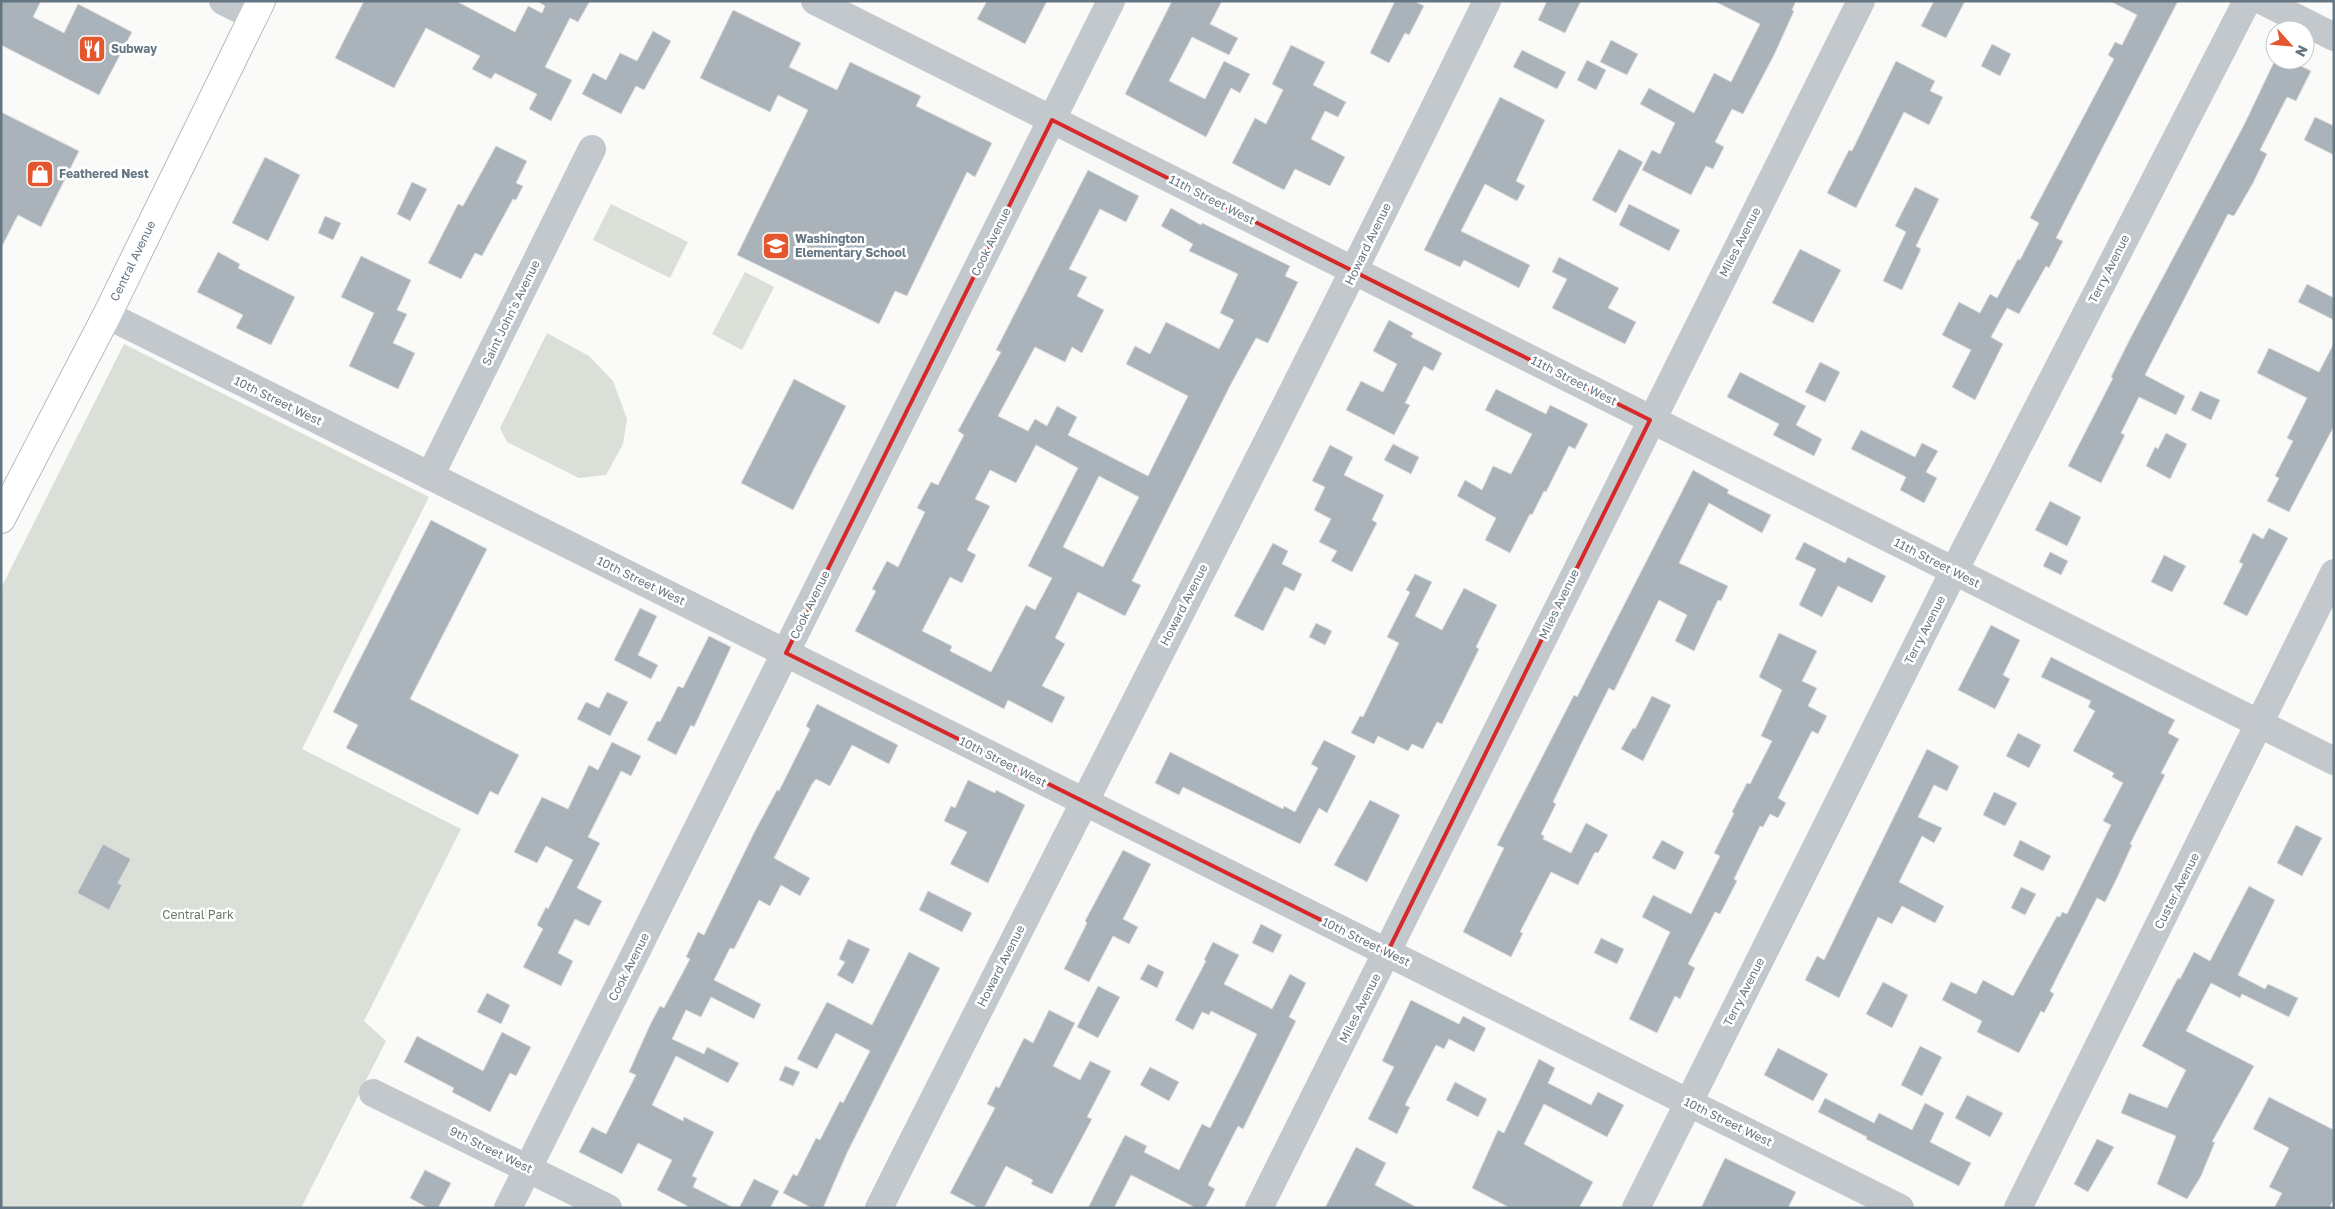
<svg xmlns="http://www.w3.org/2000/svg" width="2335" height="1209" viewBox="0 0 2335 1209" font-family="'Golos Text',sans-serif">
	<rect width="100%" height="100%" fill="#fafaf8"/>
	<g fill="#dadfd7">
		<polygon points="611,204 688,242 670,278 593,240"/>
		<polygon points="745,272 774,287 742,350 712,334"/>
		<polygon points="547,333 589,356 613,381 627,419 623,444 606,475 579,478 507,442 500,428"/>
		<polygon points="124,344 429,497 302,749 461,829 364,1021 386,1041 301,1208 1,1208 1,588"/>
	</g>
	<g fill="#aab3b9" stroke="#dcdcda" fill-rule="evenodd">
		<polygon points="1,1 41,1 33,17 64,33 78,4 132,32 99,95 1,45"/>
		<polygon points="364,1 456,1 515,32 528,6 542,13 545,6 537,1 590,1 578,22 570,18 545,67 572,80 551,121 529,109 537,94 495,73 491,79 472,69 480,56 426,28 394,88 335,58"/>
		<polygon points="987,1 1047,1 1025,44 977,19"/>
		<polygon points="1172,1 1222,1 1210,24 1238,38 1229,55 1192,37 1169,81 1205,99 1224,61 1250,74 1240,93 1231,88 1206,137 1125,94"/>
		<polygon points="1395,1 1414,1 1424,6 1409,35 1405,33 1389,63 1370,53"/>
		<polygon points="1547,1 1581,1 1565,33 1538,20"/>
		<polygon points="1714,1 1796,1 1792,10 1794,11 1775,53 1743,114 1732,109 1715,142 1724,147 1713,169 1706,166 1691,195 1642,170 1652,150 1660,154 1675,123 1640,104 1649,88 1694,113 1714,73 1731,82 1760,24"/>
		<polygon points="1934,1 1965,1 1946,38 1921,26"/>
		<polygon points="2110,1 2178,1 2056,238 2063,241 2049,268 2046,266 2019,314 2007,308 1991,337 2003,344 1975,400 1952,387 1971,350 1942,335 1959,302 1980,313 1990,294 1997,298 2018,259 2020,260 2039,223 2030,218 2114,59 2108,55 2115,42 2122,45 2137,15"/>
		<polygon points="733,10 801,43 789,67 837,90 850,62 921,96 916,106 992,143 975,177 967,172 907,296 895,291 879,324 737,255 808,110 778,95 770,112 700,78"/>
		<polygon points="653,31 671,41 644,90 636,86 621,114 582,94 593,73 606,80 620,53 637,61"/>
		<polygon points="1611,40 1638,54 1627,75 1600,62"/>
		<polygon points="1992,44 2011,54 2000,76 1981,66"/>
		<polygon points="1291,45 1325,62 1313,85 1346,102 1338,117 1325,111 1311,139 1345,157 1330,186 1295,169 1284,190 1232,163 1255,118 1266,124 1283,90 1272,84"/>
		<polygon points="1522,50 1566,72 1557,89 1513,67"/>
		<polygon points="1587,60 1606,70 1596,90 1577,80"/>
		<polygon points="2275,60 2289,60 2311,71 2296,101 2287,97 2260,150 2267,154 2253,183 2234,216 2228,214 2145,375 2185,396 2176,415 2139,397 2121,433 2125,435 2101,483 2068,466 2113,378 2111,377 2131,337 2244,125"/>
		<polygon points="1896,61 1935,81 1930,91 1943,97 1929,125 1904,112 1856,208 1827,193 1849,150 1852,151"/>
		<polygon points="1500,97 1545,120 1516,181 1525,186 1517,201 1485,184 1461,231 1530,265 1519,288 1464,260 1460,267 1424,250"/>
		<polygon points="1,112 79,151 41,227 18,215 1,248"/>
		<polygon points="2315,117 2334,126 2334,155 2304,140"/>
		<polygon points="496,146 527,161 516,183 523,186 516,200 513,199 482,256 475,253 461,279 428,263 458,204 463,206"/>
		<polygon points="1619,149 1643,162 1616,213 1592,200"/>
		<polygon points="265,157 300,175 268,241 232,223"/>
		<path d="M1088,170L1139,196L1126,222L1100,209L1069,269L1087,277L1077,296L1104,310L1082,353L1072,347L1065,362L1035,347L998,416L1028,431L1035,419L1047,426L1057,406L1077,417L1068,435L1148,476L1188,396L1126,364L1135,346L1150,354L1166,322L1219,349L1234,320L1220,313L1238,274L1189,251L1193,244L1161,226L1171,208L1201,225L1202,223L1290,266L1285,276L1298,282L1268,343L1256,338L1231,384L1132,581L1141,585L1125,616L1078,592L1055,638L1065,644L1042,686L1065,697L1052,723L1008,700L1004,709L855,631L876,591L872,589L887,561L898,567L925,512L917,508L931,482L938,485L964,435L958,431L1001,352L996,350ZM1036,445L1078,468L1028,566L1052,578L1035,610L1026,605L991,672L950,651L952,646L922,631L950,577L962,583L976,555L967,550L990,506L975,499L990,470L1016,483ZM1099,476L1139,497L1103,567L1063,547Z"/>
		<polygon points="412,182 427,189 410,221 397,214"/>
		<polygon points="1915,187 1939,199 1916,246 1921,249 1902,290 1883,281 1906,232 1895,226"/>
		<polygon points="1629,204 1680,230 1669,251 1619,225"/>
		<polygon points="325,216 341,223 333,240 318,233"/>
		<polygon points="1800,249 1841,270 1813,323 1772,303"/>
		<polygon points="218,252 240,264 238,268 295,297 271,345 236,328 243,315 197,292"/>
		<polygon points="361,256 411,280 397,310 407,314 393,343 415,353 398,389 349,366 374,313 341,297"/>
		<polygon points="1559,257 1619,288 1608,308 1636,322 1625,344 1552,308 1567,279 1552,272"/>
		<polygon points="2307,284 2334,298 2334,320 2298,302"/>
		<polygon points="1389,320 1413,333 1411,337 1442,353 1433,371 1424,366 1405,403 1410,405 1394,435 1346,410 1361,381 1383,392 1397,364 1373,351"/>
		<polygon points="2334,343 2334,426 2289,512 2267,501 2279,478 2275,476 2293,441 2287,438 2307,398 2257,373 2269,348 2319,372"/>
		<polygon points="1820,362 1840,372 1825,402 1805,392"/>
		<polygon points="1740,372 1806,406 1796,425 1822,439 1814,456 1773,435 1779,424 1727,397"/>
		<polygon points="794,379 846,406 793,510 741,483"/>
		<polygon points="1496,389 1546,414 1550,405 1588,424 1575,449 1569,446 1546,492 1544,491 1532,515 1530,514 1510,553 1485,540 1496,518 1457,496 1465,480 1482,490 1493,466 1511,474 1532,434 1485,410"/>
		<polygon points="2200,391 2220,400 2211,420 2191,410"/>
		<polygon points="1861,430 1915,457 1922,443 1938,451 1926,472 1937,478 1924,503 1900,490 1906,477 1851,449"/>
		<polygon points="2166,433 2187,444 2170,479 2146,466 2155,447 2158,449"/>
		<polygon points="1393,444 1419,457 1411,474 1384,460"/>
		<polygon points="1330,445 1353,457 1344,475 1384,495 1372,520 1377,523 1352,572 1331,561 1337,551 1319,542 1331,519 1314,510 1325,487 1312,481"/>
		<polygon points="1693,470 1729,490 1727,493 1771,515 1762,533 1709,503 1679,563 1728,586 1721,601 1718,600 1694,651 1675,641 1687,615 1659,600 1614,691 1609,688 1581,744 1553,802 1556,804 1541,834 1544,836 1543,839 1571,853 1586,823 1608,835 1598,853 1595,852 1578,885 1551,872 1520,932 1523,933 1511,957 1463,932 1504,848 1497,845 1574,695 1577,697"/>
		<polygon points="2050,501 2081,517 2067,546 2035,530"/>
		<polygon points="431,520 487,549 410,699 519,755 498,795 490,791 478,815 346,748 358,725 333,712"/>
		<polygon points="2269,528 2288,538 2247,616 2223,604 2243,564 2239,562 2253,533 2263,539"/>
		<polygon points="1804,542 1845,563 1848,557 1886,576 1872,603 1838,586 1822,617 1799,605 1816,569 1795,559"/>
		<polygon points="1273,543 1288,551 1282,564 1302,574 1294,591 1285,587 1263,631 1234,616"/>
		<polygon points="2050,552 2068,561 2061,575 2043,566"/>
		<polygon points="2164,555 2186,566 2172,592 2151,582"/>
		<polygon points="1415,574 1432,582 1415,616 1442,630 1464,588 1497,605 1476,647 1479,649 1442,724 1437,722 1423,749 1412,744 1408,751 1378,736 1374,744 1351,733 1360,716 1363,717 1399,643 1387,637 1410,592 1406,590"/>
		<polygon points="640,608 657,616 638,655 658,665 651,679 614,660"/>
		<polygon points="1316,623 1332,631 1325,645 1309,637"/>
		<polygon points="1991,625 2020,640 2003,675 2010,679 1995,709 1958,690"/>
		<polygon points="1779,633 1817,651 1802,681 1817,688 1808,706 1827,716 1818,734 1812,731 1778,798 1786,803 1778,818 1770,814 1763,827 1760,826 1734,879 1737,881 1720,914 1715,912 1688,964 1695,968 1680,999 1675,996 1657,1033 1629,1019 1670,932 1642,917 1653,895 1691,914 1720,856 1714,853 1734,813 1732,812 1747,783 1750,784 1772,741 1761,736 1782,690 1759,677"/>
		<polygon points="709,636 731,647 694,727 691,725 676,755 647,740 657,721 660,722 678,686 683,688"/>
		<polygon points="2051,657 2175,720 2168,733 2179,739 2161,773 2165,775 2130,844 2132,845 2116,880 2105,902 2097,898 2050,991 2054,994 2044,1013 2041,1011 2019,1053 1977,1032 1982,1021 1942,1000 1951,982 1976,994 1983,980 2013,996 2057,916 2060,917 2062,912 2067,914 2111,825 2103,821 2123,783 2112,777 2114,773 2073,751 2095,711 2088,707 2091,701 2041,677"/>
		<polygon points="607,692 628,702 610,736 577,719 586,702 599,708"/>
		<polygon points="1652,696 1671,705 1643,761 1621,749 1633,728 1635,729"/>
		<polygon points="817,704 898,745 889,764 852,745 830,786 816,779 812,784 774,858 810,878 800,896 781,885 770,906 759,900 734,949 730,948 714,980 761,1004 754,1019 711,997 701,1017 686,1010 672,1039 704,1054 707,1047 739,1063 728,1083 676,1056 652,1105 683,1121 684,1117 714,1132 692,1176 697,1178 693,1187 734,1208 691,1208 657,1190 672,1160 638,1143 622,1174 579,1152 592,1127 606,1134 636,1075 629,1072 650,1025 660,1006 664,1008 690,959 686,957 698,932 704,935 755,831 777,790 779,791 810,729 806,726"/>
		<polygon points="2018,733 2041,745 2029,768 2006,756"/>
		<polygon points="1324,740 1356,756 1327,813 1319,808 1300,844 1183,787 1179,795 1155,783 1170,752 1283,809 1284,806 1295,812 1318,768 1311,764"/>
		<polygon points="612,742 641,756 631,776 621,771 588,837 600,843 577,888 602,901 589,926 575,919 558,953 573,961 561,986 523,967 543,929 537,925 546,907 548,909 573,860 546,846 537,863 514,852 542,797 568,809 589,765 598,770"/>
		<polygon points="1927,749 1959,766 1947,791 1934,785 1918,817 1942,828 1934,843 1922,836 1899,882 1944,906 1935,923 1902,906 1892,924 1878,917 1839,998 1805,980 1817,956 1824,960"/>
		<polygon points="968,780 995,793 996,790 1025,805 988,883 950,864 967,832 944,821 951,806 955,808"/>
		<polygon points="1994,792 2017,803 2005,826 1983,815"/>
		<polygon points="1370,800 1400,815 1367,882 1334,865"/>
		<polygon points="2296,825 2322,838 2302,876 2277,863"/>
		<polygon points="1662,840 1684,852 1675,870 1652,858"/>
		<polygon points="2020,840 2051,856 2043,871 2013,856"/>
		<polygon points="103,844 131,859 118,883 122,885 109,910 77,893"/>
		<polygon points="1123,850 1151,864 1123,919 1138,927 1129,944 1113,936 1089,982 1064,969 1087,923 1085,921"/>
		<polygon points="2249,886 2275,900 2238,975 2265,989 2268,984 2298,998 2289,1017 2242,994 2240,998 2211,983 2186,1031 2254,1066 2212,1142 2215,1142 2201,1176 2187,1199 2157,1184 2176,1136 2121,1113 2129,1093 2167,1108 2186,1070 2142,1046 2178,978 2180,979 2194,952 2210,961"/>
		<polygon points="2021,887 2036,894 2025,915 2011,908"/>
		<polygon points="928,891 972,913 962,932 919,910"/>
		<polygon points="1261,924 1282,935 1273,953 1252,943"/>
		<polygon points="1601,938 1624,949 1617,964 1594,953"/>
		<polygon points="848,939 870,949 853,984 837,975 845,962 839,959"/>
		<polygon points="1213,942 1239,955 1224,984 1272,1009 1290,974 1306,983 1289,1017 1296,1021 1243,1129 1238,1126 1208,1185 1215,1189 1205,1208 1196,1208 1131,1175 1114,1208 1088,1208 1125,1135 1147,1146 1144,1152 1179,1170 1202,1124 1210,1128 1239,1071 1257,1034 1211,1011 1209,1015 1202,1012 1193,1030 1175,1020 1206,961 1204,960"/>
		<polygon points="909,952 940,968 847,1153 823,1208 812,1208 783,1193 793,1174 797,1176 816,1138 820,1140 840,1101 843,1103 870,1051 836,1033 817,1069 797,1059 827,1002 872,1025"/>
		<polygon points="1148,964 1164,972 1157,988 1140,979"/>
		<polygon points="1883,982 1908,995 1892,1028 1866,1014"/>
		<polygon points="1098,986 1120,997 1098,1038 1077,1027"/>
		<polygon points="487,993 510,1005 501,1024 477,1012"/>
		<polygon points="1411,1000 1459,1024 1463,1016 1486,1028 1474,1052 1449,1039 1444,1049 1436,1045 1405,1105 1410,1107 1397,1134 1368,1119 1394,1067 1382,1061"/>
		<polygon points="1049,1010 1075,1023 1053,1066 1080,1080 1090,1061 1111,1071 1087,1117 1092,1119 1052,1194 1031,1184 1033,1180 1006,1166 984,1208 979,1208 950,1193 995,1108 987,1104 996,1086 999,1088 1024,1038 1033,1043"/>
		<polygon points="502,1032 531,1047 516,1076 510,1073 490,1112 452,1092 454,1088 404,1062 417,1036 483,1071"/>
		<polygon points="1920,1046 1942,1057 1922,1096 1901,1085"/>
		<polygon points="1778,1048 1828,1074 1813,1101 1764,1075"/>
		<polygon points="1539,1059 1555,1068 1548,1083 1591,1105 1598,1092 1624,1105 1607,1137 1544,1104 1524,1144 1593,1182 1579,1208 1510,1208 1472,1188 1498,1130 1504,1133"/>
		<polygon points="785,1066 800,1072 793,1086 779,1080"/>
		<polygon points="1150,1067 1179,1082 1169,1101 1140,1085"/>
		<polygon points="1455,1082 1487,1099 1478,1117 1446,1100"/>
		<polygon points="1967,1095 2003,1113 1990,1137 1955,1118"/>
		<polygon points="2269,1097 2334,1130 2334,1199 2329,1208 2274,1208 2282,1193 2269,1187 2289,1148 2253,1129"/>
		<polygon points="1825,1098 1874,1123 1879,1113 1912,1130 1925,1103 1944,1113 1930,1142 1971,1163 1959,1186 1866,1139 1867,1137 1818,1112"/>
		<polygon points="2097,1139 2114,1147 2088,1192 2074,1184"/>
		<polygon points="1356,1147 1386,1163 1375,1185 1418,1208 1325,1208"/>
		<polygon points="1725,1158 1796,1192 1788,1208 1701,1208"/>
		<polygon points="425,1170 451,1183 438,1208 428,1208 410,1198"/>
		<polygon points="754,1179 779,1191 770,1208 739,1208"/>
	</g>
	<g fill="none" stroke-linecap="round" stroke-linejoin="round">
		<g stroke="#b5babe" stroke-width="30">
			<polyline id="major" points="1,519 107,315 261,1"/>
		</g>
		<g stroke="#c3c8cc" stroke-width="28">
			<polyline points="223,1 253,16"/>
			<polyline points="815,1 2334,761"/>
			<polyline points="2263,1 2334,37"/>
			<polyline points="107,315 1900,1208"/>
			<polyline points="430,476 592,149"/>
			<polyline points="373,1093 608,1208"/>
			<polyline points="508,1208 1111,1"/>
			<path d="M879,1208C1081,805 1289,406 1487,1"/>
			<polyline points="1259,1208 1861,1"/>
			<polyline points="1636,1208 1954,571 2247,1"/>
			<polyline points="2018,1208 2334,573"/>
		</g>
		<use href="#major" stroke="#fff" stroke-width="28"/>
	</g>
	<path fill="none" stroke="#d62828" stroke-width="4" stroke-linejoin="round" d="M1052,120L1650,420L1387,953L786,653Z"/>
	<defs>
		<g id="restaurant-square" transform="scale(1.4375)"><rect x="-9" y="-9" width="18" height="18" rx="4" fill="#e4572e" stroke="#fff"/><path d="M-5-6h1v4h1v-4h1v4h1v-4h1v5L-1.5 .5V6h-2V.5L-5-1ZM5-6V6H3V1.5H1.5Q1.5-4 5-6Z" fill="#fff"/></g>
		<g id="shop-square" transform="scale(1.4375)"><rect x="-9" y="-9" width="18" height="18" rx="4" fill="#e4572e" stroke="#fff"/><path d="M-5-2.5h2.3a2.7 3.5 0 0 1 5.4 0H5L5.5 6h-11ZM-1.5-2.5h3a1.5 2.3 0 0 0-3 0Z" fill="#fff"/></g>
		<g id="school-square" transform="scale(1.4375)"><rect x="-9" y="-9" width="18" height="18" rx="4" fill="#e4572e" stroke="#fff"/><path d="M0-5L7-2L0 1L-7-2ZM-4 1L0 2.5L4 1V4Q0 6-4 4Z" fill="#fff"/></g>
	</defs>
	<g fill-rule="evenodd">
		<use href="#restaurant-square" x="92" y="49"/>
		<use href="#shop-square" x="40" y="174"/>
		<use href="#school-square" x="776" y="246"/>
	</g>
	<g text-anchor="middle" stroke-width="5" stroke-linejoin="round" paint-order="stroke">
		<g font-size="12" font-weight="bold" fill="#657683" stroke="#fff" text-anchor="start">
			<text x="111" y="53">Subway</text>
			<text x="59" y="178">Feathered Nest</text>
			<text x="795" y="243">Washington<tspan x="795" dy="14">Elementary School</tspan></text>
		</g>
		<g font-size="12" fill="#657683" stroke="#fff">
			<text transform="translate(1212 200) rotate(27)" y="4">11th Street West</text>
			<text transform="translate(991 242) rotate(-64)" y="4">Cook Avenue</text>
			<text transform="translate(1740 242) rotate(-63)" y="4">Miles Avenue</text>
			<text transform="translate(1368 244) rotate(-64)" y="4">Howard Avenue</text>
			<text transform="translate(133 261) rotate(-64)" y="4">Central Avenue</text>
			<text transform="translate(2109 269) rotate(-63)" y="4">Terry Avenue</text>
			<text transform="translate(511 313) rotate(-64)" y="4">Saint John's Avenue</text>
			<text transform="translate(1574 381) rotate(27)" y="4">11th Street West</text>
			<text transform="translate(278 401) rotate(26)" y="4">10th Street West</text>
			<text transform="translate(1937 563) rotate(27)" y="4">11th Street West</text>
			<text transform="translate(641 581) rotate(26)" y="4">10th Street West</text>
			<text transform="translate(1559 604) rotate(-64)" y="4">Miles Avenue</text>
			<text transform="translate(810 605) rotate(-64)" y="4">Cook Avenue</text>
			<text transform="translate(1184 605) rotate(-63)" y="4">Howard Avenue</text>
			<text transform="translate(1925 630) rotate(-63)" y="4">Terry Avenue</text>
			<text transform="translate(1003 762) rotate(27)" y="4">10th Street West</text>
			<text transform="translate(2177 891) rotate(-63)" y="4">Custer Avenue</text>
			<text transform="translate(1366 942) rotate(26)" y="4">10th Street West</text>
			<text transform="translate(1001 966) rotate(-63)" y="4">Howard Avenue</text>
			<text transform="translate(629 967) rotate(-63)" y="4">Cook Avenue</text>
			<text transform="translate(1744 992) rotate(-63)" y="4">Terry Avenue</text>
			<text transform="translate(1360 1008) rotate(-63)" y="4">Miles Avenue</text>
			<text transform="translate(1728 1122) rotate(26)" y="4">10th Street West</text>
			<text transform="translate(491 1150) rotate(26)" y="4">9th Street West</text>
		</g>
		<g font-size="12" fill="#687a64" stroke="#fff">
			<text x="198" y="919">Central Park</text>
		</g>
	</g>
	<rect width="2335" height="1209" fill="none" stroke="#657683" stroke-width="5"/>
	<g transform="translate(2290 45) rotate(117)"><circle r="24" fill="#ffffff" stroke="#c1c8cd"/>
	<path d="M0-4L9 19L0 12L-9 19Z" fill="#e4572e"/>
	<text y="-8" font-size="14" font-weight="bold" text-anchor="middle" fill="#657683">N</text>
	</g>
</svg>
